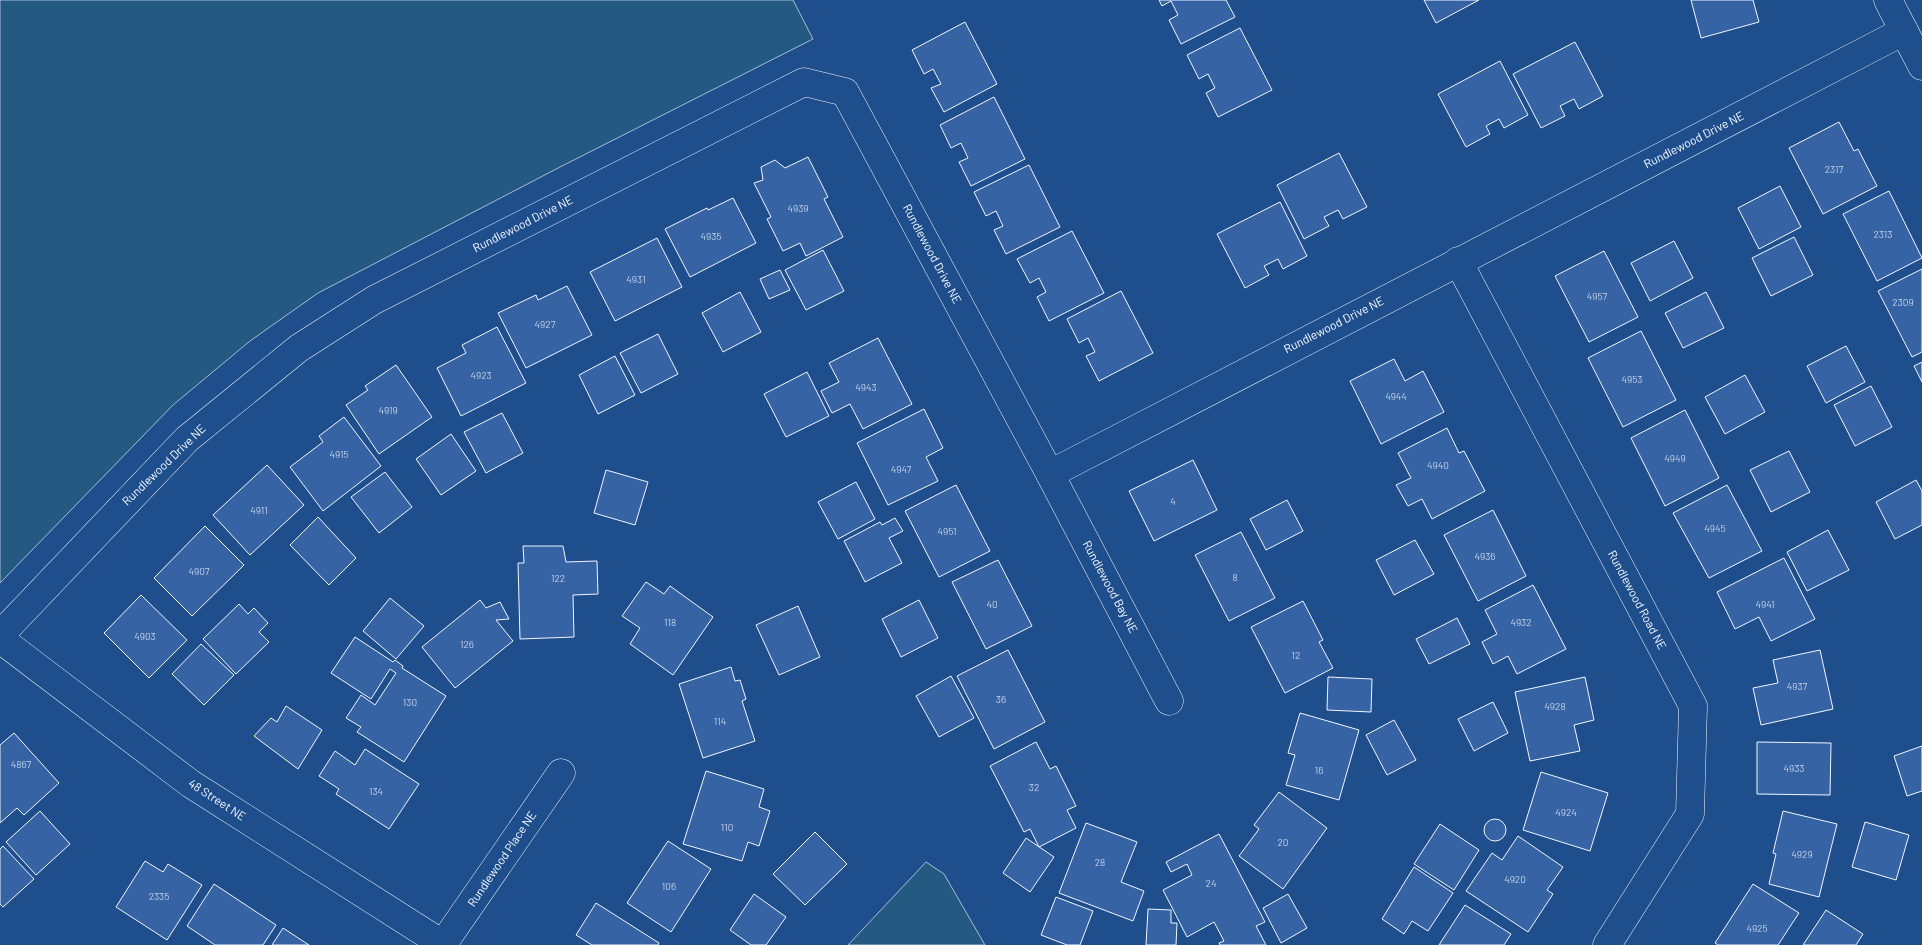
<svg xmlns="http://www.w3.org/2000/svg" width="1922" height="945" viewBox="0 0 1922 945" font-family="Barlow,sans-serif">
	<rect width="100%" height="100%" fill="#1f4e8c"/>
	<g fill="#245a82" stroke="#a8bbd7">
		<polygon points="0,0 793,0 813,39 562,166 318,293 250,341 173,405 0,583"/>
		<polygon points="926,862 944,874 985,945 848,945"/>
	</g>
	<g fill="#3563a3" stroke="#f2f6ff">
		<polygon points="1159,0 1226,0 1235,17 1181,44 1169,20 1178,15 1171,1 1162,6"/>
		<polygon points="1424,0 1479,0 1436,23"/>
		<polygon points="1691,0 1753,0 1759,22 1701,38"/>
		<polygon points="965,22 997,84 944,112 931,88 941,84 933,69 924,74 912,50"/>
		<polygon points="1240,28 1272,90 1218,117 1206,93 1215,88 1208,74 1199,79 1187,55"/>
		<polygon points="1575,42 1603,96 1579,109 1574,99 1560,106 1565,116 1541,128 1513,74"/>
		<polygon points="1500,61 1528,115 1504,128 1499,119 1486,126 1490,134 1466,147 1438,94"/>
		<polygon points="994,97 1025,159 971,186 959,162 968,158 961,143 951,148 940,125"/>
		<polygon points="1839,122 1854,151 1858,149 1877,186 1823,214 1789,148"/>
		<polygon points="1339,153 1367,207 1343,219 1338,210 1324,217 1329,226 1304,239 1277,185"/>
		<polygon points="808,157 828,197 824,199 843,237 806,256 800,243 783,251 767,219 771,217 754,183 763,180 761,167 775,160 785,168"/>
		<polygon points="1029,165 1060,227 1006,254 994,230 1003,226 996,211 986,216 974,192"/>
		<polygon points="1780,186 1801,227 1759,249 1738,208"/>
		<polygon points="1889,191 1922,258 1877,281 1843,214"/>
		<polygon points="733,198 756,243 690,277 665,229 707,208 708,210"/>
		<polygon points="1280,202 1307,256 1283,269 1278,259 1264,266 1269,275 1245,288 1217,234"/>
		<polygon points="1072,231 1104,293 1049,321 1037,297 1046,292 1039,278 1030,283 1017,259"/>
		<polygon points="1794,237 1813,275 1771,296 1752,258"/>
		<polygon points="657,238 682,287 615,321 590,272"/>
		<polygon points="1674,241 1693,278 1650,301 1631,263"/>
		<polygon points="823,250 844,291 806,310 785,270"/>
		<polygon points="1604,251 1638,317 1589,342 1555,276"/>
		<polygon points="1922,269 1922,352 1912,357 1878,291"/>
		<polygon points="780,270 790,290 769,299 760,279"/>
		<polygon points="567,286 592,335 526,368 498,313 536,295 538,300"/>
		<polygon points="1121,291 1153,353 1099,381 1086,356 1095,352 1088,338 1079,343 1067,319"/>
		<polygon points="740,292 761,332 723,352 702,313"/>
		<polygon points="1706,292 1724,328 1683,348 1665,313"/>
		<polygon points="497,327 526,383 461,416 437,368 466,353 462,345"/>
		<polygon points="1641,331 1676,400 1623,427 1588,358"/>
		<polygon points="658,334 678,374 641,393 620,353"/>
		<polygon points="878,338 912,404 863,429 850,404 832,413 821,391 839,382 829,363"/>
		<polygon points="1846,346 1865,382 1826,403 1807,366"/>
		<polygon points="615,356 635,395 598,414 579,375"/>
		<polygon points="1394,359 1405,381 1423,371 1444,412 1381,444 1350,381"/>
		<polygon points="1922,362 1922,382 1914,366"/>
		<polygon points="396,365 432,417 379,454 346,405 368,390 365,386"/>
		<polygon points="807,372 829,416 786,437 764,394"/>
		<polygon points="1745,375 1765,412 1725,434 1705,397"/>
		<polygon points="1871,386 1892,427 1855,446 1834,405"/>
		<polygon points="924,409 943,448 926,457 938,481 888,505 857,443"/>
		<polygon points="1685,410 1719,478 1665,506 1631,438"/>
		<polygon points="502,413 523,453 486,473 464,432"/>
		<polygon points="344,417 381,466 323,511 290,467 323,442 319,436"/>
		<polygon points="1447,428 1459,453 1464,451 1485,491 1432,519 1422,499 1408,506 1396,485 1411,478 1398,453"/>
		<polygon points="451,434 476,471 441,495 416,459"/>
		<polygon points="1789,451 1810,492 1771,512 1750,470"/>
		<polygon points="1193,460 1217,510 1154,541 1129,491"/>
		<polygon points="267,465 304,505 250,555 213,515"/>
		<polygon points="606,470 648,482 635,525 594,513"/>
		<polygon points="385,472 412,507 379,533 351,497"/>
		<polygon points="1916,480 1922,491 1922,525 1895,539 1876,502"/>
		<polygon points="856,482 875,519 838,539 818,502"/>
		<polygon points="956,485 990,551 939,577 905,511"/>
		<polygon points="1727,485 1762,551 1709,578 1673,513"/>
		<polygon points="1287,500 1303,531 1266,550 1250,519"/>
		<polygon points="1493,510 1526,576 1478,601 1444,535"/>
		<polygon points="318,517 356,558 329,585 290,545"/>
		<polygon points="895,518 903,531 889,538 902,563 865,582 844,541 880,522 882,525"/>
		<polygon points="205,526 244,565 192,616 154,578"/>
		<polygon points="1828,530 1849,570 1807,591 1787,552"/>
		<polygon points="1241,532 1275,598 1229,621 1195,555"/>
		<polygon points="1415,540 1434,574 1394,595 1376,560"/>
		<polygon points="523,546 563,546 566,562 597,561 598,594 573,595 574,637 520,639 518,563 524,563"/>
		<polygon points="1784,558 1815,619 1771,641 1759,617 1735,629 1717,592"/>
		<polygon points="998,560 1032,626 986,649 952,582"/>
		<polygon points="646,582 664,594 670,586 713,617 673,675 630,644 640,628 622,616"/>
		<polygon points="1533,585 1566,649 1517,674 1508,656 1493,664 1482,642 1497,634 1485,610"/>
		<polygon points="141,595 187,640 149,678 104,633"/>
		<polygon points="390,598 424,626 396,659 363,631"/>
		<polygon points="480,600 486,608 500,602 509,619 496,620 513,641 455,688 422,647"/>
		<polygon points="919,600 938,638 901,657 882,619"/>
		<polygon points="1303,601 1323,640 1319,642 1333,668 1285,693 1251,627"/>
		<polygon points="239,604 248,614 254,608 268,623 259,632 269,642 236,674 203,639"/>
		<polygon points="798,606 820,657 779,675 756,625"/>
		<polygon points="1457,618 1470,644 1429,664 1416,639"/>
		<polygon points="355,637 393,662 395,660 403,666 402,668 446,696 404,762 357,732 361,727 346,718 361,695 375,705 396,673 390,669 371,699 331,673"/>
		<polygon points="201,644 234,675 204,705 172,674"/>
		<polygon points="1008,650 1045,722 994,749 957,676"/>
		<polygon points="1820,650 1833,709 1761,725 1753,688 1778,683 1773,660"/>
		<polygon points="731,667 735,681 740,680 746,699 742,701 755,741 703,758 679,684"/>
		<polygon points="951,676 974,718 939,737 916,696"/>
		<polygon points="1328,677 1372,679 1371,712 1327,710"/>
		<polygon points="1585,677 1594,720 1574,725 1580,751 1530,761 1515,692"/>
		<polygon points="1493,702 1508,733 1474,751 1458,719"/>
		<polygon points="286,706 322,730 298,769 254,736 271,718 277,722"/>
		<polygon points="1300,713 1359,730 1339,800 1286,785 1295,755 1288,753"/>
		<polygon points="1394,720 1416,760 1387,775 1366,735"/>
		<polygon points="14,733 59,783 24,815 17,808 0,823 0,745"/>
		<polygon points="1036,742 1050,769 1056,766 1076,806 1067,810 1076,828 1039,847 1030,829 1024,832 990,766"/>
		<polygon points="1757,742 1831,743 1830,795 1757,794"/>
		<polygon points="1922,746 1922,791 1907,796 1894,756"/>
		<polygon points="365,749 419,784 389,829 336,794 339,789 319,776 335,751 355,765"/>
		<polygon points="706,771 764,789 759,807 770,811 759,846 748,842 742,861 683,844"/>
		<polygon points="1541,772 1608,793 1590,851 1523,830"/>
		<polygon points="1279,792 1327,828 1283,889 1239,856 1259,829 1254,825"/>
		<polygon points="40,811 70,844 36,875 6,842"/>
		<polygon points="1783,811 1837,824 1819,897 1769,884 1776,854 1773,853"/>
		<circle cx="1495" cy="830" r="11"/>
		<polygon points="1865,822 1909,835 1896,880 1852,867"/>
		<polygon points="1086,823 1137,842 1121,882 1144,891 1133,921 1059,893"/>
		<polygon points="1440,824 1479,850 1454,890 1414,864"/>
		<polygon points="815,832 847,864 805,905 773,874"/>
		<polygon points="1219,834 1265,922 1256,926 1266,945 1220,945 1219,943 1224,941 1214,922 1187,937 1163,890 1192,875 1187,864 1171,872 1166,862"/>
		<polygon points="1518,836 1563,867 1547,890 1553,894 1528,932 1466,891 1492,853 1502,860"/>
		<polygon points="1026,838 1054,857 1030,892 1003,873"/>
		<polygon points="668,841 711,869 671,932 627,903"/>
		<polygon points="3,846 34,879 3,907 0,904 0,849"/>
		<polygon points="145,861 163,872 168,864 202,885 167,940 116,907"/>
		<polygon points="1414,867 1453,893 1428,931 1412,921 1404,934 1382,919"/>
		<polygon points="214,884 276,925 263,945 215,945 187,926"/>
		<polygon points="1753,884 1799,913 1778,945 1718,945 1715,943"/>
		<polygon points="754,894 786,917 766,945 751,945 730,930"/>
		<polygon points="1288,894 1307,928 1281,943 1263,908"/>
		<polygon points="1056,897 1093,911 1080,945 1067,945 1041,935"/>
		<polygon points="596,903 659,943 658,945 592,945 576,935"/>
		<polygon points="1465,905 1511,934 1504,945 1439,945"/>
		<polygon points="1148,909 1171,910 1171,923 1177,923 1176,945 1146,945"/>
		<polygon points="1826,910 1863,934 1856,945 1803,945"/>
		<polygon points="283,928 309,945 272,945"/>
	</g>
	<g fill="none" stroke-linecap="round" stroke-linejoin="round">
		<g stroke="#f2f6ff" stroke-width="29">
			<g id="minor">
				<polyline points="1888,0 1922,66"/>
				<polyline points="1458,261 1693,706 1690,814 1607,945"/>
				<polyline points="1050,474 1904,31"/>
				<polyline points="0,635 187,439 299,348 374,300 804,82 845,92 1050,474 1169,701"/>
				<polyline points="0,639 191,784 444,945"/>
				<polyline points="443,944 561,773"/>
			</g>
		</g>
		<use href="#minor" stroke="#1f4e8c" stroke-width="28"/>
	</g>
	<g text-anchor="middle" stroke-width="4" stroke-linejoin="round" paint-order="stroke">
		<g font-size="10" fill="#c3d1e8">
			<text x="1834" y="173">2317</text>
			<text x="798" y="212">4939</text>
			<text x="1883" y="238">2313</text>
			<text x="711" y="240">4935</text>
			<text x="636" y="283">4931</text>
			<text x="1597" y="300">4957</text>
			<text x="1903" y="306">2309</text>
			<text x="545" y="328">4927</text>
			<text x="481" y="379">4923</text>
			<text x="1632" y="383">4953</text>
			<text x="866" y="391">4943</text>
			<text x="1396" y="400">4944</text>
			<text x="388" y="414">4919</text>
			<text x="339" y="458">4915</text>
			<text x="1675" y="462">4949</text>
			<text x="1438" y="469">4940</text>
			<text x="901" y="473">4947</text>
			<text x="1173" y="505">4</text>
			<text x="259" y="514">4911</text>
			<text x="1715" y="532">4945</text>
			<text x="947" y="535">4951</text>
			<text x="1485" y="560">4936</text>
			<text x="199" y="575">4907</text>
			<text x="1235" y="581">8</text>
			<text x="558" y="582">122</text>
			<text x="992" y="608">40</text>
			<text x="1765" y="608">4941</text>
			<text x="670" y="626">118</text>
			<text x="1521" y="626">4932</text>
			<text x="145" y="640">4903</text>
			<text x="467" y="648">126</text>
			<text x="1296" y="659">12</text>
			<text x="1797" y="690">4937</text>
			<text x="1001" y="703">36</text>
			<text x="410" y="706">130</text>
			<text x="1555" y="710">4928</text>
			<text x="720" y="725">114</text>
			<text x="21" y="768">4867</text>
			<text x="1794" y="772">4933</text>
			<text x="1319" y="774">16</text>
			<text x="1034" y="791">32</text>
			<text x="376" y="795">134</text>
			<text x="1566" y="816">4924</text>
			<text x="727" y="831">110</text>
			<text x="1283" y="846">20</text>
			<text x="1802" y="858">4929</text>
			<text x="1100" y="866">28</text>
			<text x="1515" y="883">4920</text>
			<text x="1211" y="887">24</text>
			<text x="669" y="890">106</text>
			<text x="159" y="900">2335</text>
			<text x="1757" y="932">4925</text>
		</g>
		<g font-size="12" fill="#f2f6ff" stroke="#1f4e8c">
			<text transform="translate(1694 140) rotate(-27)" y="4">Rundlewood Drive NE</text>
			<text transform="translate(523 224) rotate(-27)" y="4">Rundlewood Drive NE</text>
			<text transform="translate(932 254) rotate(62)" y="4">Rundlewood Drive NE</text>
			<text transform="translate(1334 325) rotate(-27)" y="4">Rundlewood Drive NE</text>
			<text transform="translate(164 465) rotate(-44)" y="4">Rundlewood Drive NE</text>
			<text transform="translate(1110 587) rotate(62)" y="4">Rundlewood Bay NE</text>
			<text transform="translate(1637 600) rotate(62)" y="4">Rundlewood Road NE</text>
			<text transform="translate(217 800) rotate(33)" y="4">48 Street NE</text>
			<text transform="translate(502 859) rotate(-56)" y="4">Rundlewood Place NE</text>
		</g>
	</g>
</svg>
